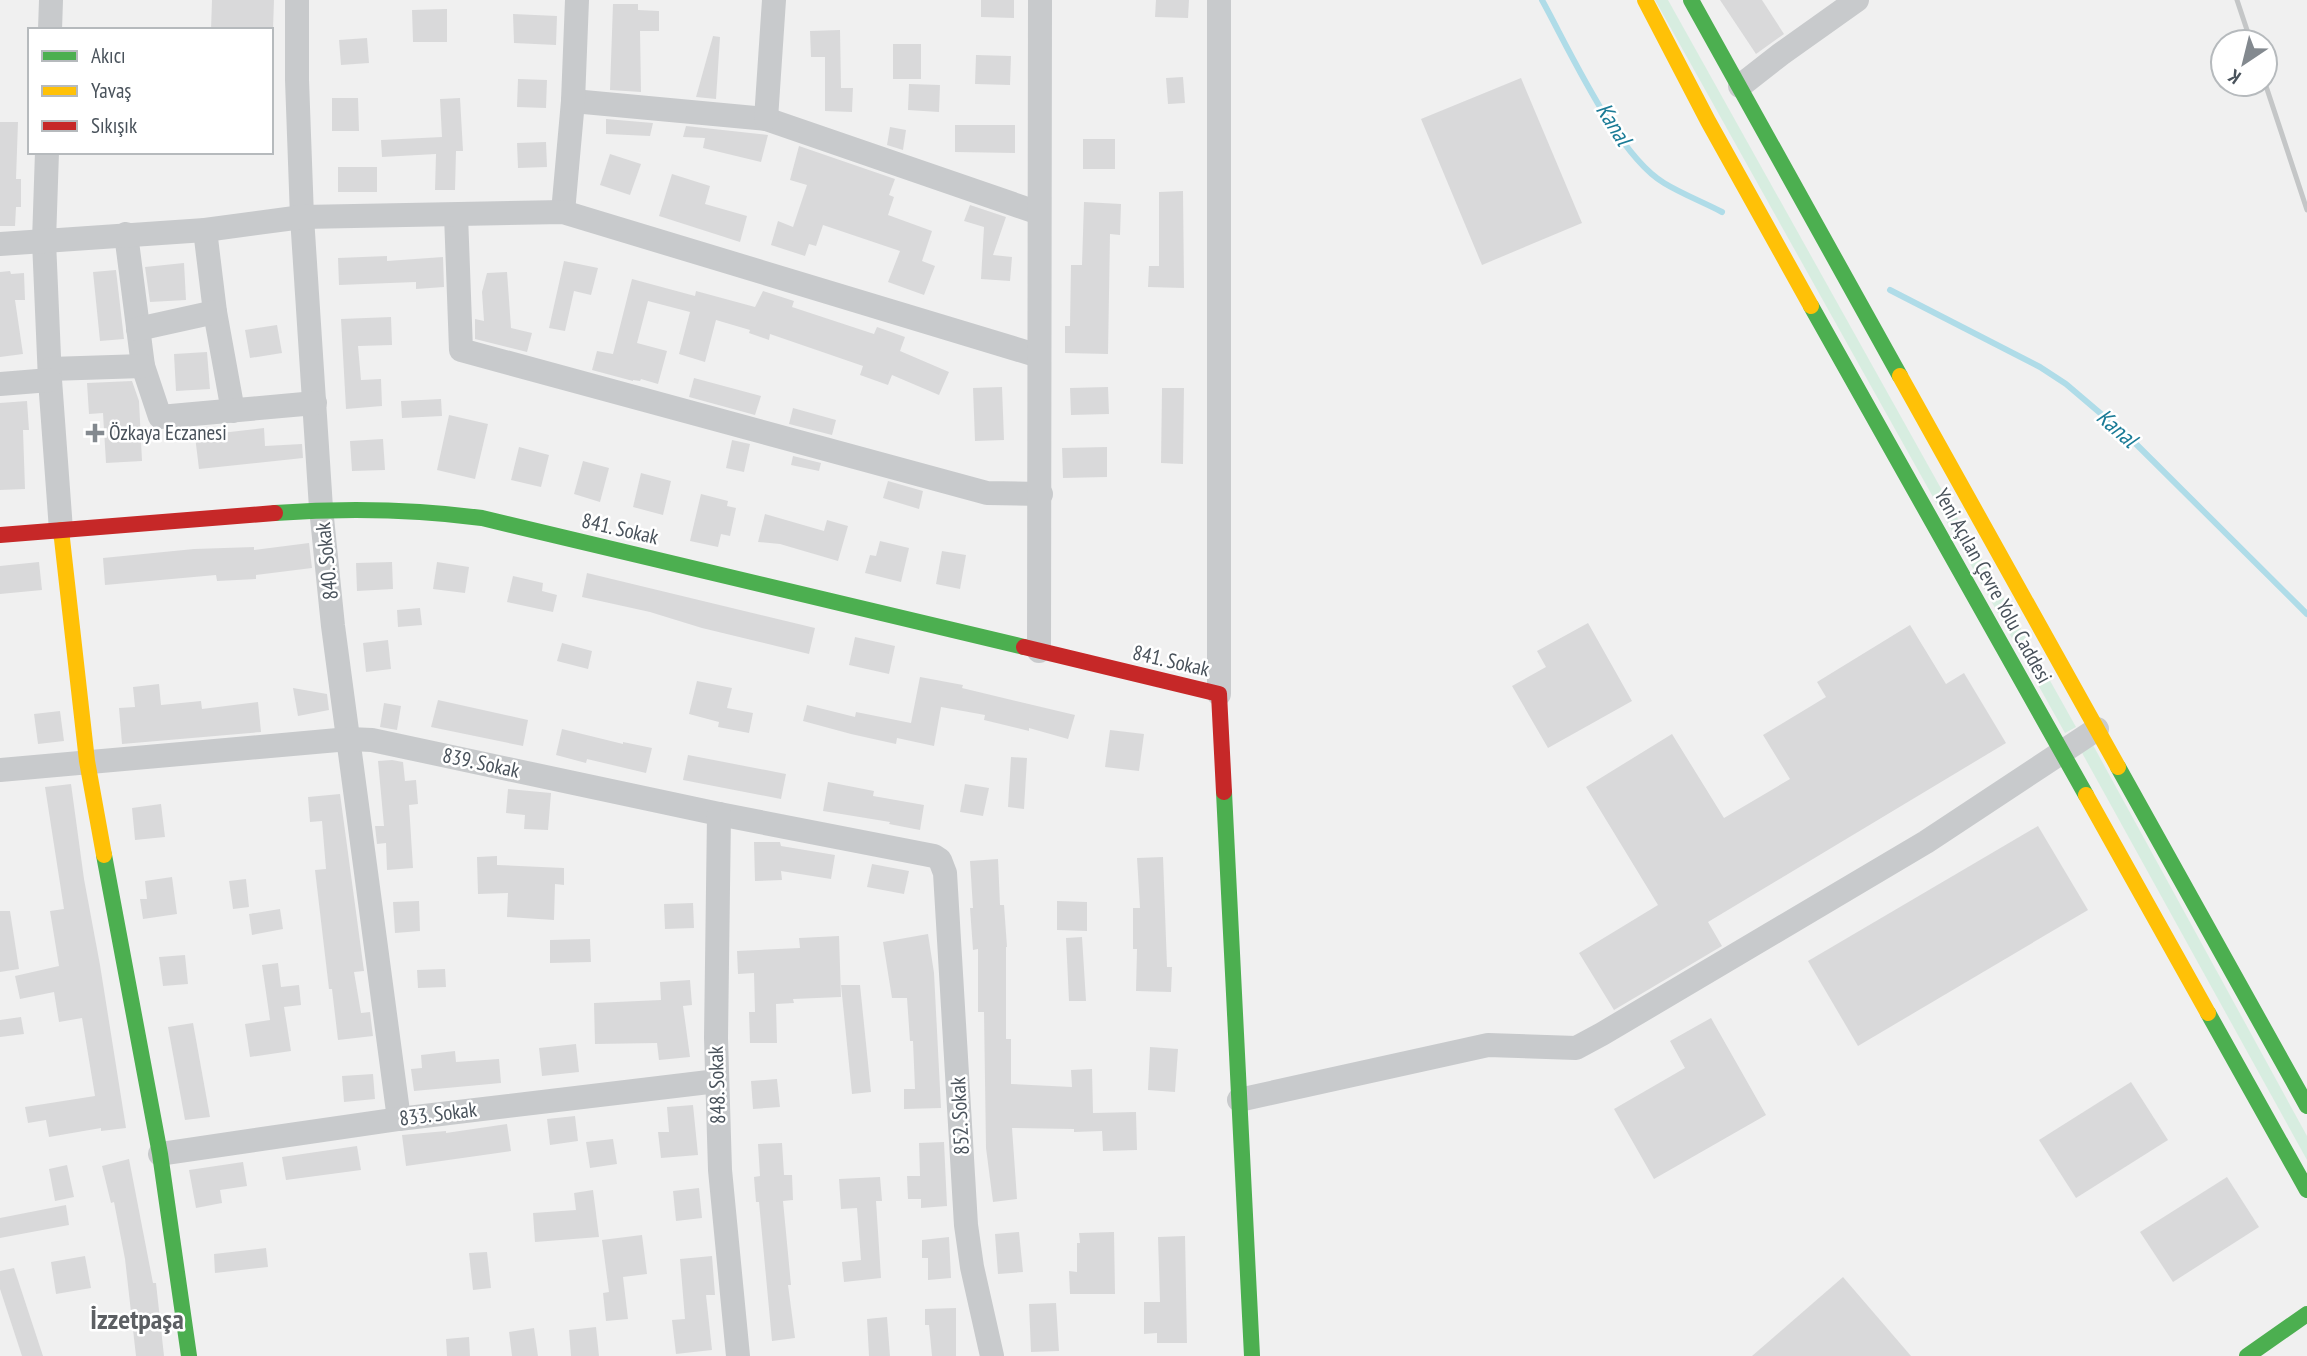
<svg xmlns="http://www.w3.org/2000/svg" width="2307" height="1356" viewBox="0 0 2307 1356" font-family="'PT Sans Narrow',sans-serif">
	<rect width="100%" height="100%" fill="#f0f0f0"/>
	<g fill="#d7ede0">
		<polygon points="1655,0 1668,0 1962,526 1952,531"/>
		<polygon points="1973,543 2076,727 2065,733 1962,549"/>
		<polygon points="2093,745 2307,1136 2307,1160 2081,751"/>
	</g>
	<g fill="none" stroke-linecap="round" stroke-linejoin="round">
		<g stroke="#afdce8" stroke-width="6">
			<path d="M1542,0C1569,49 1617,155 1664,183C1682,194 1703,202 1722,212"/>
			<polyline points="1890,290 2040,367 2066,384 2133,441 2307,614"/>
		</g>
	</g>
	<g fill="#d9d9da">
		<polygon points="212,0 274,0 273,30 211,30"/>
		<polygon points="981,0 1014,0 1014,18 981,17"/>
		<polygon points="1156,0 1189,0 1188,18 1155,17"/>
		<polygon points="1720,0 1762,0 1784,34 1756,54"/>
		<polygon points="613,4 638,4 638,10 659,11 659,31 640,31 641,92 610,90"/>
		<polygon points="447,9 447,42 413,42 412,10"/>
		<polygon points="513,14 557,16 556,45 514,43"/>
		<polygon points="840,30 841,88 853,88 852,112 825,111 825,57 811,57 810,31"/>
		<polygon points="713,36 720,37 716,99 696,97"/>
		<polygon points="367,38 369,63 341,65 339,40"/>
		<rect x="893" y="44" width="28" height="35"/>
		<polygon points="976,55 1011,56 1010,85 975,84"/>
		<polygon points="1183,77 1185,103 1168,104 1166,78"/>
		<polygon points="1521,78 1582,223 1482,265 1421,119"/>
		<polygon points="518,79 547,80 546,108 517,107"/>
		<polygon points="909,84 940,85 939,112 908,110"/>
		<polygon points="332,98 358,98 359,131 332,131"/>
		<polygon points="460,98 463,151 456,151 455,190 435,190 436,154 382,157 381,140 442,137 440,99"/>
		<polygon points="606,119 653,123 650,136 606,134"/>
		<polygon points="0,122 18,122 16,179 21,179 21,207 16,207 15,226 0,226"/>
		<polygon points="955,125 1015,125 1015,153 955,152"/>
		<polygon points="686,126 768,135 761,162 703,148 705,138 683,137"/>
		<polygon points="890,127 906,130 903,150 887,145"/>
		<rect x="1083" y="139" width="32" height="30"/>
		<polygon points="546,142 547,167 518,168 517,143"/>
		<polygon points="799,146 895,179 889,195 894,197 888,215 932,231 922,261 935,266 924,295 888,282 900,251 823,225 816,246 809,244 805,256 771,245 778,221 793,227 807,185 790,180"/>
		<polygon points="610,154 641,164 630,195 600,185"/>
		<rect x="338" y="167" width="39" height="25"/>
		<polygon points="672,174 710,186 705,204 747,216 740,242 659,216"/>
		<polygon points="1183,191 1184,288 1148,287 1149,266 1159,266 1159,192"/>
		<polygon points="1084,202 1121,204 1120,235 1110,234 1108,354 1065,353 1065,326 1070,326 1071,265 1082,265"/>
		<polygon points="970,205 1006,217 993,255 1012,257 1010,281 981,279 984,227 964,221"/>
		<polygon points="387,256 387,261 443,257 444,287 416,289 416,282 339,285 338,258"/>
		<polygon points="564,261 598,268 591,295 574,291 565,331 549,328"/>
		<polygon points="184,263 186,300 150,302 145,267"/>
		<polygon points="116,270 124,339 100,341 93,272"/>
		<polygon points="10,271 11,274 24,273 25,300 15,300 23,354 0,357 0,272"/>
		<polygon points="507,272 511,328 532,333 527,352 475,339 475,319 484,321 482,292 487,273"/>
		<polygon points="632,279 695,296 696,291 755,307 763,291 794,301 792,307 874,334 877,327 905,337 900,351 949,372 939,395 892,375 888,385 860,375 863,366 770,334 769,340 749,333 750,330 716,320 705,362 679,354 690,312 648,301 637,343 667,351 658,384 641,379 640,381 633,380 633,381 592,370 597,351 613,354"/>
		<polygon points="391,317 392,345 358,346 361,380 381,379 382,406 346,409 341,319"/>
		<polygon points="277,325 282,353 250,358 245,330"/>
		<polygon points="207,352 210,389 176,391 174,354"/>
		<polygon points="694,378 761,396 755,415 689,397"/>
		<polygon points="132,381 139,401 142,461 106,463 103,413 89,414 87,383"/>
		<polygon points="1002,387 1004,440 975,441 973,388"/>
		<polygon points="1108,387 1109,414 1071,415 1070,388"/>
		<polygon points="1162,388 1184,388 1183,464 1161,463"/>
		<polygon points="441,399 442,416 402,418 401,401"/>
		<polygon points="27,401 29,430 23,430 25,489 0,490 0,403"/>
		<polygon points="793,408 836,420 832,435 789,424"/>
		<polygon points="449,415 488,424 475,479 437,470"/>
		<polygon points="264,428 265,446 302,444 303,458 199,469 195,436"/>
		<polygon points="383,439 385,470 352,471 350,441"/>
		<polygon points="732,440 750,444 744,472 726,468"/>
		<polygon points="519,447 549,455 541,487 511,480"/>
		<polygon points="1107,447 1107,477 1063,478 1062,448"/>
		<polygon points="793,456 821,463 819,471 791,465"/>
		<polygon points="583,461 609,468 600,502 574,494"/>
		<polygon points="641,473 671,481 663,515 633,507"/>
		<polygon points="888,481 923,491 919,509 883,498"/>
		<polygon points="701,494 728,501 727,506 736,508 730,536 721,534 718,547 690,541"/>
		<polygon points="765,514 824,531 827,520 848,526 838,561 780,544 758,542"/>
		<polygon points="880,541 909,548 901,582 865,573 870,555 876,556"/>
		<polygon points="309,543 312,568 256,575 256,579 217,581 216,575 105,585 103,558 194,549 254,547 254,550"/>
		<polygon points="942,551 966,555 960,589 936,584"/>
		<polygon points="39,562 42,590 0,594 0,566"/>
		<polygon points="392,562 393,589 357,591 356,563"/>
		<polygon points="437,562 469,567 465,593 433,589"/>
		<polygon points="587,573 815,628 809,654 702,628 650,612 582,597"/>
		<polygon points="513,576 543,583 542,591 557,595 553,612 507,602"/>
		<polygon points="420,608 422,625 398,627 397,610"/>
		<polygon points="1588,623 1632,701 1548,748 1512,686 1546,667 1537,651"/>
		<polygon points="1910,625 1946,684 1964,673 2006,743 1708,922 1722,946 1614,1010 1579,953 1658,905 1586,787 1672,734 1724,818 1790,779 1763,735 1826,697 1817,682"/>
		<polygon points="855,637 895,646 889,674 849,665"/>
		<polygon points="388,640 391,669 366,672 363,643"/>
		<polygon points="562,643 592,651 588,669 557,661"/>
		<polygon points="920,677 963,685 962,688 1075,715 1068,739 1029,728 1029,731 984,720 985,715 941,707 934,746 897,738 896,744 851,734 803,721 807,705 855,717 856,712 911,723"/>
		<polygon points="697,681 732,688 727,708 753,713 749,733 718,727 719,722 689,714"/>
		<polygon points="159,684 161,705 201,701 202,709 258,702 261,732 122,744 119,708 135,707 133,687"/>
		<polygon points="293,688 327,694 329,710 298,716"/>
		<polygon points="438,700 528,720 523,746 431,727"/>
		<polygon points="384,703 401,706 397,730 380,727"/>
		<polygon points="60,711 64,741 38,744 34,714"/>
		<polygon points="562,729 623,744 623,742 652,748 646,773 587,759 586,763 556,755"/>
		<polygon points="1110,730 1144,734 1139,771 1105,767"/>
		<polygon points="688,755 786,774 781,799 683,780"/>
		<polygon points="1011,757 1027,758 1024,809 1008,807"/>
		<polygon points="392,760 403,762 405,781 416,780 418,804 409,805 413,868 387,870 386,843 377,844 375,826 384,826 378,761"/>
		<polygon points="828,782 874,791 873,796 924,805 920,830 889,824 890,822 823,811"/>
		<polygon points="71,784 84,879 100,965 126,1128 101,1131 101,1128 49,1137 46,1120 28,1123 25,1107 95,1096 82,1018 59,1022 54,992 20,999 15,976 59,966 50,911 64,909 45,787"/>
		<polygon points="965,784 989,788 983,816 960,812"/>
		<polygon points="508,789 551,793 548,830 524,829 525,815 506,813"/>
		<polygon points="340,794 364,971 354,972 361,1013 370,1012 373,1036 338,1040 332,989 329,989 315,870 326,869 322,821 310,822 308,797"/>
		<polygon points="161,804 165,837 135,840 132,808"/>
		<polygon points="2038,826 2088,910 1858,1046 1808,961"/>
		<polygon points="754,842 780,842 781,846 835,855 831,879 781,871 782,880 755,881"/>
		<polygon points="497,856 497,865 564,868 564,885 555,884 554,920 507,917 508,893 478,894 477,857"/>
		<polygon points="1163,857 1167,967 1172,967 1171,992 1136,991 1137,949 1133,949 1133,908 1140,908 1137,858"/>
		<polygon points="998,859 1000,905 1004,905 1007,947 1006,947 1006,1039 1011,1039 1011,1084 1072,1087 1071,1070 1092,1069 1093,1113 1136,1112 1137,1150 1103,1151 1102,1131 1074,1132 1074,1129 1012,1128 1017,1199 993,1202 986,1148 984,1012 978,1012 978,949 973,950 970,908 973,908 970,861"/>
		<polygon points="872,864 909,871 904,894 867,887"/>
		<polygon points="172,877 177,914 143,919 140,899 147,899 145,881"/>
		<polygon points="246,879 249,907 233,909 229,881"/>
		<polygon points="419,901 420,931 395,933 393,902"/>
		<polygon points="1057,901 1087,902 1087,931 1057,930"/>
		<polygon points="693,903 694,928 665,929 664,904"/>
		<polygon points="280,909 283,929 252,935 249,914"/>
		<polygon points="0,911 10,911 19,969 0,972"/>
		<polygon points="928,934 934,973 941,1108 904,1109 904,1089 915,1089 913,1041 910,1041 907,998 892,998 883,942"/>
		<polygon points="839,936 841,997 793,999 794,1003 776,1004 777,1043 750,1043 749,1012 755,1012 754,973 738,974 737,951 800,948 799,938"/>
		<polygon points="1082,937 1086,1001 1069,1001 1066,938"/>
		<polygon points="590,939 591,962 550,963 550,940"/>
		<polygon points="185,955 188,984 163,986 159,957"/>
		<polygon points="278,963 281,987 299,985 301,1005 284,1007 291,1051 250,1057 245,1024 270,1020 262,965"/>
		<polygon points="445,969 446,987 418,988 417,970"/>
		<polygon points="690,980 692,1005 683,1006 690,1057 659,1060 657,1043 595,1044 594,1003 661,1000 660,982"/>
		<polygon points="841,985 860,985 871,1092 852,1094"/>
		<polygon points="21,1017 24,1034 0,1037 0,1020"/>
		<polygon points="1711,1018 1766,1115 1654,1179 1614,1109 1685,1068 1670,1041"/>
		<polygon points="193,1023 210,1117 185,1120 168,1027"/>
		<polygon points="576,1044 579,1072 542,1076 539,1048"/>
		<polygon points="1150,1047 1178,1049 1175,1092 1148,1090"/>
		<polygon points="455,1051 456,1062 499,1059 501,1083 414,1091 411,1069 422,1068 421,1055"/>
		<polygon points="373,1074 375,1099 344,1102 342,1076"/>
		<polygon points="777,1079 780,1107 753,1109 751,1081"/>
		<polygon points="2131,1082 2168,1140 2076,1198 2039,1140"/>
		<polygon points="693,1105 698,1155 661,1158 658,1132 669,1132 667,1107"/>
		<polygon points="575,1116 578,1141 550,1145 547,1119"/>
		<polygon points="507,1124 511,1151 406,1166 402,1135 446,1131 446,1133"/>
		<polygon points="613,1139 617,1164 590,1168 586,1142"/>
		<polygon points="944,1142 947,1206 921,1208 921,1199 908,1199 907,1176 920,1176 919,1143"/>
		<polygon points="782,1143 784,1175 792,1175 793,1200 783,1201 791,1285 788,1285 795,1338 772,1341 759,1202 756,1202 754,1177 760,1176 758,1144"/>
		<polygon points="357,1146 361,1170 286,1180 282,1157"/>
		<polygon points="129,1159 153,1283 156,1283 164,1356 136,1356 125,1259 114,1202 111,1203 102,1166"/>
		<polygon points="243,1162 247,1186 220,1190 222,1203 196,1208 189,1170"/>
		<polygon points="67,1165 74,1197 55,1201 49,1169"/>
		<polygon points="880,1177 882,1201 876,1201 881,1278 844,1282 842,1262 861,1260 857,1208 841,1209 839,1179"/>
		<polygon points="2227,1177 2259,1227 2173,1282 2140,1232"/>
		<polygon points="699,1188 702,1218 676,1221 673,1191"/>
		<polygon points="593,1190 599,1237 535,1242 533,1213 576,1210 574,1193"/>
		<polygon points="66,1205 69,1225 0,1238 0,1218"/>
		<polygon points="1019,1232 1023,1272 998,1274 995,1234"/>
		<polygon points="1114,1232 1115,1294 1070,1294 1069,1271 1077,1272 1077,1243 1080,1243 1079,1233"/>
		<polygon points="642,1235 647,1274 623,1277 628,1319 606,1321 603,1293 609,1292 602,1240"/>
		<polygon points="1185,1236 1187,1343 1157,1343 1157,1333 1144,1334 1144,1302 1160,1302 1158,1237"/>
		<polygon points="949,1237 951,1278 928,1280 928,1258 922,1258 922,1240"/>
		<polygon points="266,1248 268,1267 215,1273 214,1254"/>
		<polygon points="487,1252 491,1288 473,1290 469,1253"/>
		<polygon points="85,1256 91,1288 56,1294 51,1262"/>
		<polygon points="712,1256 715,1295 706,1295 712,1350 676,1354 672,1320 685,1319 680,1259"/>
		<polygon points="14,1268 43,1356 22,1356 0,1289 0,1271"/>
		<polygon points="1843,1277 1911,1356 1752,1356"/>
		<polygon points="1056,1303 1059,1351 1031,1352 1029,1304"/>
		<polygon points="956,1308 956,1356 932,1356 929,1325 925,1325 925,1309"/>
		<polygon points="887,1317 890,1356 869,1356 867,1319"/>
		<polygon points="596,1327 599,1356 571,1356 569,1330"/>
		<polygon points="534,1328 538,1356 512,1356 509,1332"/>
		<polygon points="469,1337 470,1356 447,1356 446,1339"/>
	</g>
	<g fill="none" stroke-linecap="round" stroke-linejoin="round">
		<g stroke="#c8cacc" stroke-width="24">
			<polyline points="297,0 297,80 302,217 321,508 333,626 399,1119"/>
			<polyline points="50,30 51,0"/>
			<polyline points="1740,86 1781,54 1857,0"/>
			<polyline points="573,101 766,119 1039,213"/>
			<polyline points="766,119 774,0"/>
			<polyline points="47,152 44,241 50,380 61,530"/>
			<polyline points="563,212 573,101 577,0"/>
			<polyline points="456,215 461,350 987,493 1041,494"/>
			<polyline points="205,230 215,312 233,411"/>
			<polyline points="126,234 143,366 160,417 315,403"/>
			<polyline points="0,244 205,230 302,217 563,212 1039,356"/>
			<polyline points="138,329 215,312"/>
			<polyline points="50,369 143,366"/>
			<polyline points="0,384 50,380"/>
			<polyline points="1039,651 1040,0"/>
			<polyline points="1219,694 1219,0"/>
			<polyline points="0,770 349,739 372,740 719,814 934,856 940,860 945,873 966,1225 972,1267 992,1356"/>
			<polyline points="719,814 716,1038 720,1170 738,1356"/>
			<polyline points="1239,1100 1488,1045 1576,1048 1602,1034 1926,842 2097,729"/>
			<polyline points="160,1154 399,1119 717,1081"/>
		</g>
		<g stroke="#4caf50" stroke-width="16">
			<polyline points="1691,0 1900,376"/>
			<polyline points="1811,306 2086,795"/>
			<path d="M275,513C344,508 413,509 482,518L1024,647"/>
			<polyline points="2118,767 2307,1106"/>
			<polyline points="1224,792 1252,1356"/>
			<polyline points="104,855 160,1154 189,1356"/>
			<polyline points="2208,1013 2307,1190"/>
			<polyline points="2247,1356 2307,1314"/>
		</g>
		<g stroke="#ffc107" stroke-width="16">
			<polyline points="1645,0 1708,121 1811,306"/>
			<polyline points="1900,376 2118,767"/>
			<polyline points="61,530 87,761 104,855"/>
			<polyline points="2086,795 2208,1013"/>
		</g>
		<g stroke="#c62828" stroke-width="16">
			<polyline points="0,535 275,513"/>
			<polyline points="1024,647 1219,694 1224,792"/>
		</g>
		<g stroke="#c4c6c7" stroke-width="5">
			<polyline points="2237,0 2251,42"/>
			<polyline points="2265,83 2307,210"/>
		</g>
	</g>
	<path fill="#83898f" stroke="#fff" stroke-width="2.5" d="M91.5 422.5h7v7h7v7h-7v7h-7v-7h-7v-7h7z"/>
	<g text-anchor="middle" stroke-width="5" stroke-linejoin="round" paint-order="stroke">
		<g font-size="21" fill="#49525b" stroke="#fff" text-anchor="start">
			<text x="109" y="440">Özkaya Eczanesi</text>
		</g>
		<g font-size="21" fill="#49525b" stroke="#fff">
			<text transform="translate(620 529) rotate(13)" y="7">841. Sokak</text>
			<text transform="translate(327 561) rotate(-96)" y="7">840. Sokak</text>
			<text transform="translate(1993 586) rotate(61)" y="7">Yeni Açılan Çevre Yolu Caddesi</text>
			<text transform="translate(1171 661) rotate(13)" y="7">841. Sokak</text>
			<text transform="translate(481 763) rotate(12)" y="7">839. Sokak</text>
			<text transform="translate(717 1085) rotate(-92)" y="7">848. Sokak</text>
			<text transform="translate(438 1114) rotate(-7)" y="7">833. Sokak</text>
			<text transform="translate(960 1116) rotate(-93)" y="7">852. Sokak</text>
		</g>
		<g font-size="23" font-style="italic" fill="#1a7b96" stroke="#fff">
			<text transform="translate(1614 124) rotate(58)" y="8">Kanal</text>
			<text transform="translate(2117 428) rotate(41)" y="8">Kanal</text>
		</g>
		<g font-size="28" font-weight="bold" fill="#5c5f63" stroke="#fff">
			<text x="137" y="1329">İzzetpaşa</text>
		</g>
	</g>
	<rect x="28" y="28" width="245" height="126" fill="#ffffff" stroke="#b6babd" stroke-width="2"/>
	<rect x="42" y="51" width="35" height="10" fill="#4caf50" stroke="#b6babd" stroke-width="2"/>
	<text x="91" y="63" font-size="21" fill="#49525b">Akıcı</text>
	<rect x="42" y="86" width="35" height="10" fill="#ffc107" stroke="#b6babd" stroke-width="2"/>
	<text x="91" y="98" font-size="21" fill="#49525b">Yavaş</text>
	<rect x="42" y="121" width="35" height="10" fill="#c62828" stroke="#b6babd" stroke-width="2"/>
	<text x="91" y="133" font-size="21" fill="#49525b">Sıkışık</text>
	<g transform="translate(2244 63) rotate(215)"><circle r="33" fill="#ffffff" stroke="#b6babd" stroke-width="2"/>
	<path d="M0-5L12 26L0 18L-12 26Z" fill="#83898f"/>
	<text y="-10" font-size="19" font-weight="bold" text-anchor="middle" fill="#49525b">K</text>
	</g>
</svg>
